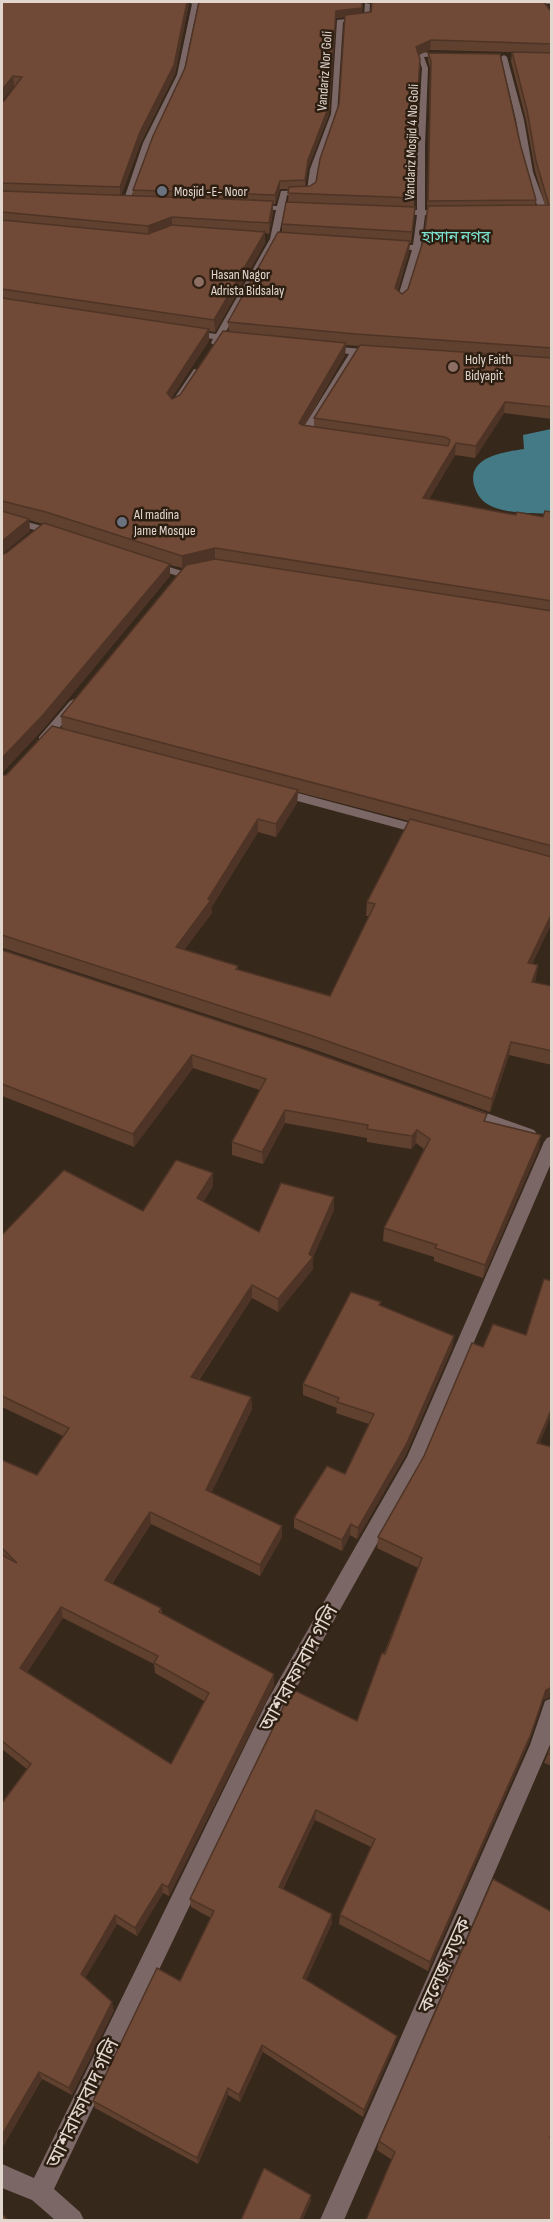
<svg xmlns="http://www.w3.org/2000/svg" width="553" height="2222" viewBox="0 0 553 2222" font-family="'Sofia Sans Condensed','Noto Sans Bengali',sans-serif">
	<rect width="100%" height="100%" fill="#37281c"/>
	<path fill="#447a85" d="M551,429V514C533,513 508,514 491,506C482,502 477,495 474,485C467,457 504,452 524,449L523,435Z"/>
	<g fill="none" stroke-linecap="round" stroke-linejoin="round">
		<g fill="#7b6765" fill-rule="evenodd">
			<polygon points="189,2 222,2 198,4 183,75 151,143 129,203 122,205 143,143 177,75 192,4"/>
			<polygon points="522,2 552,2 552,4 525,4"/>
			<polygon points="365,3 370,4 369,20 343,22 337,114 318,169 314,192 310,194 287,195 285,206 308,209 304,211 284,211 278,239 224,335 242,339 238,342 221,340 215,346 211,343 213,339 187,335 187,331 190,330 216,334 270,239 276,210 253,209 249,207 250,205 277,206 281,191 307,190 310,169 331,114 337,20 364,17"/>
			<polygon points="422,52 451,55 424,57 428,68 425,145 425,210 445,211 449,213 445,215 425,215 421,248 405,300 401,303 397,300 412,250 390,249 386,247 390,245 413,245 417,215 394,214 390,212 394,210 417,210 417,145 422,68 418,57"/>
			<polygon points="504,55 507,57 524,120 533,172 546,207 546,214 532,215 528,213 539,210 525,172 516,120 501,57"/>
			<polygon points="327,346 375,350 379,353 375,356 358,354 311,432 320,434 322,436 317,439 300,433 349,354 324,351 324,347"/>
			<polygon points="194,369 202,371 177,408 171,408 169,406"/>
			<polygon points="2,515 60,531 61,533 56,536 2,521"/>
			<polygon points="150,561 182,571 199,567 204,570 181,577 146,566 145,564"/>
			<polygon points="74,699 80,703 78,705 47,743 39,743 39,737 70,701"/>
			<polygon points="279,788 429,828 430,831 424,835 275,795 273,792 275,789"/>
			<polygon points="467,1106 534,1130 537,1134 534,1138 529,1140 462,1116 459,1112 462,1108"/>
			<polygon points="552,1136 552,1161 420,1467 281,1715 54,2189 80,2212 84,2220 55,2220 32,2200 2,2188 2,2164 34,2178 267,1701 407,1457 544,1142 547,1138"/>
			<polygon points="552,1698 552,1740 549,1747 344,2220 320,2220 530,1745 545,1701"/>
		</g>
	</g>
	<g fill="#60402e" fill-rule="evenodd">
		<path d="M2,2H189L175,74L141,142L121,196H133V190L185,68L199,2L362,13H552V419L504,413L475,458L455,455L429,499L516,515L543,517L552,512V922L532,964L536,978L534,983L552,986V1065L509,1055L490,1112L310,1048L3,948L2,949V775H6L62,728L61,716L183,568L170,565V576L44,728L2,773V101H4L15,86H14ZM345,17L339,104L316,182L310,186H305L308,168L329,114L335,18ZM430,50L512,52L511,61L526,120L535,171L545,205H535L536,200L521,147L428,53V59L430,68L427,209L424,238L408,289L402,294L398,290L409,252L410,243H411L414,217L415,136L419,55ZM280,189H289L288,202L282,224V233L228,322L229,331L180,395L172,399L171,398L209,341V331L215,332L265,243V233L269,234L273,212V204H275ZM346,345L359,346L314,418V427L304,426L345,355ZM29,520L43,524L6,553L2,554L30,531ZM298,792L409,821L367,902L366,916H369L330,996L238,970V966L184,950L212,913L211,908L258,832L276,837L297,803Z"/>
		<polygon points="2,950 485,1121 539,1148 483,1278 434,1261 434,1257 383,1241 384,1228 424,1149 416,1143 411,1149 367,1142 367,1138 285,1123 263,1164 232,1155 232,1142 260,1090 193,1068 134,1147 2,1096"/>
		<path d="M213,1186L203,1202L259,1232L334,1197V1210L313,1257V1269L278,1312L252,1298L199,1380L251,1397L252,1409L211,1493L282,1526V1537L260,1576L151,1524L112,1584L161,1608L162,1613L274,1685L169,1896L163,1893L137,1936L117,1924L85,1978L114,2010L72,2095L42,2079L2,2148V1803L27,1769L2,1749V1460L37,1475L63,1436L2,1407V1235L143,1211ZM63,1618L154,1664L155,1673L204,1701L171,1764L27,1672Z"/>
		<polygon points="552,1281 552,1413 539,1443 552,1447 552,1696 543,1700 528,1744 428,1971 339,1924 340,1915 371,1847 315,1820 283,1889 332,1923 306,1980 395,2044 363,2117 263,2052 240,2102 228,2095 198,2164 95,2108 93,2101 180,1981 211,1918 191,1907 190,1899 357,1721 418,1568 377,1548 378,1537 424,1456 483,1347 526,1335"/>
		<polygon points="381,1306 454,1336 452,1348 405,1456 357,1539 350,1535 342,1551 294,1528 294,1518 345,1474 369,1424 336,1413 337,1408 303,1395 303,1384"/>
		<polygon points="552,1744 552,1766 544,1763"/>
		<polygon points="552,1912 392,2160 377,2150 379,2141"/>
	</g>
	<g fill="#4e3426">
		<polygon points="187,2 189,2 175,74 141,142 120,198 120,187"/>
		<polygon points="362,8 362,15 335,18 329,114 308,168 305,188 305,180 308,160 336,11"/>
		<polygon points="431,40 430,50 416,56 416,47"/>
		<polygon points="13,76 14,86 2,101 2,90"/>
		<polygon points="280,181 280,189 275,204 275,195"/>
		<polygon points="273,201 273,212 269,234 269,223"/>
		<polygon points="172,217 172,228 149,237 148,226"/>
		<polygon points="265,232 265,243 215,332 214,320"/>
		<polygon points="410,241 409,252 395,299 395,288"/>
		<polygon points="209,329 209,341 167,405 167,393"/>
		<polygon points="346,343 345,355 298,435 299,423"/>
		<polygon points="505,402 504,413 475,458 476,446"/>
		<polygon points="456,443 455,455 422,510 423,498"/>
		<polygon points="29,519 30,531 2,554 2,541"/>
		<polygon points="215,548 215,561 182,569 182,556"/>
		<polygon points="170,564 170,576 44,728 2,773 2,758"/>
		<polygon points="298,790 297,803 276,837 276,824"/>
		<polygon points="258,819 258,832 211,908 212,913 176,960 176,947 208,899"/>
		<polygon points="552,913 552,922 526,976 528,963"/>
		<polygon points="538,965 536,978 530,995 532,982"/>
		<polygon points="511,1042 509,1055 490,1112 492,1099"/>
		<polygon points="192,1055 193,1068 134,1147 133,1134"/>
		<polygon points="285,1110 285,1123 263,1164 262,1152"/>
		<polygon points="417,1130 416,1143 411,1149 412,1136"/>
		<polygon points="541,1135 539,1148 483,1278 485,1265"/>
		<polygon points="213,1173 213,1186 197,1211 197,1198"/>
		<polygon points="334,1197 334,1210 313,1257 313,1269 278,1312 278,1299 309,1254"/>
		<polygon points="252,1285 252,1298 192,1389 191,1377"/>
		<polygon points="454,1336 452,1348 405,1456 357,1539 358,1528"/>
		<polygon points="251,1397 252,1409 207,1502 206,1490"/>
		<polygon points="552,1408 552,1413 535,1455 537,1443"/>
		<polygon points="150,1512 151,1524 107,1591 105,1580"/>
		<polygon points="351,1524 350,1535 342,1551 342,1540"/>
		<polygon points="282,1526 282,1537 260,1576 260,1565"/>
		<polygon points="61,1607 63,1618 23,1679 20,1668"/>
		<polygon points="274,1674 274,1685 169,1896 168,1887"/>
		<polygon points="552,1687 551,1696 543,1700 528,1744 428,1971 430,1962 546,1690"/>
		<polygon points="316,1810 315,1820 279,1896 279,1887"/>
		<polygon points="162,1884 163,1893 137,1936 135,1928"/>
		<polygon points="332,1914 332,1923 303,1987 303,1978"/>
		<polygon points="115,1915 117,1924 83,1982 81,1974"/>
		<polygon points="112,2002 114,2010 72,2095 69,2088"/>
		<polygon points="397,2036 395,2044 363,2117 364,2110"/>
		<polygon points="262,2045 263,2052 240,2102 239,2095"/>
		<polygon points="39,2072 42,2079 2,2148 2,2135"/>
		<polygon points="228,2088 228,2095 198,2164 197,2158"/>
		<polygon points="311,2195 311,2201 303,2220 300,2220"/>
	</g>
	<g fill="#704a36" stroke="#4e3426" stroke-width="1.5" fill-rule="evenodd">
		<polygon points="2,2 187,2 174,65 140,132 120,187 2,183 2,101 4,101 22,77 13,76 2,90"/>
		<polygon points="199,2 362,2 362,8 336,11 329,106 308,160 305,180 280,181 275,195 133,190 153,136 185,68"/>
		<polygon points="372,2 544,2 552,13 552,44 431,40 416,47 420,59 415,135 415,198 288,193 289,187 310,186 316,182 320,159 339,104 345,15 371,12"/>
		<polygon points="512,52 552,53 552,348 356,334 228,322 278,232 410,241 395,288 402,294 408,289 424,238 428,206 549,205 536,161 527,110"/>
		<polygon points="428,53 500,54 521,147 536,200 428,201 431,61"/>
		<polygon points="2,191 273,201 269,223 172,217 148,226 2,212"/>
		<polygon points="286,202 415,207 412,232 282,224"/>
		<polygon points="2,220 148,234 172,225 265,232 214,320 2,289"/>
		<polygon points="2,298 209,329 167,393 172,399 180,395 223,331 346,343 299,423 302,425 448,446 450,440 445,437 314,418 360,345 552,358 552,407 505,402 476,446 456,443 423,498 516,515 517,512 543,517 545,511 552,512 552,601 215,548 182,556 46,512 2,501"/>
		<polygon points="2,511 29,519 2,541"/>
		<polygon points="44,523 170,564 43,715 2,758 2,554 6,553"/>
		<polygon points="215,559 552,611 552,846 61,716 186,565"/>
		<polygon points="52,726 298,790 276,824 258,819 208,899 211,900 176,947 238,966 236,969 330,996 375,904 367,902 410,819 552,857 552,913 528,963 538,965 532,982 552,986 552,1051 511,1042 492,1099 310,1035 2,935 2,775 6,775"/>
		<polygon points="2,950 298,1047 487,1114 484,1121 541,1135 485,1265 435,1248 437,1245 384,1228 430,1139 417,1130 412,1136 367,1129 368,1125 285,1110 262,1152 232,1142 266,1079 192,1055 133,1134 2,1084"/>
		<path d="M176,1160L213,1173L197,1198L259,1232L281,1183L334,1197L309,1254L313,1257L278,1299L252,1285L191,1377L251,1397L206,1490L282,1526L260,1565L150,1512L105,1580L161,1608L159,1612L274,1674L168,1887L162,1884L135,1928L115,1915L81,1974L112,2002L69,2088L39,2072L2,2135V1803L31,1764L2,1741V1555L17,1563L2,1548V1460L37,1475L69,1428L2,1396V1235L64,1170L143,1211ZM61,1607L158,1656L154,1663L209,1693L171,1764L20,1668Z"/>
		<polygon points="544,1279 552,1281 552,1408 537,1443 552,1447 552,1687 546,1690 531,1734 430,1962 340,1915 375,1839 316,1810 279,1887 332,1914 303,1978 397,2036 364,2110 262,2045 239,2095 228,2088 197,2158 93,2101 157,1968 180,1981 214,1911 190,1899 292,1689 357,1721 382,1653 385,1654 422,1558 378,1537 424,1456 472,1343 483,1347 493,1324 526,1335"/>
		<polygon points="351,1292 381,1302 379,1305 454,1336 406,1445 358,1528 351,1524 342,1540 294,1518 327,1466 345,1474 374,1414 337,1402 339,1398 303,1384"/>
		<polygon points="552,1744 552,1755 548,1753"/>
		<polygon points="493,1879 552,1912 552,2132 550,2137 552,2137 552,2220 366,2220 395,2152 379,2141"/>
		<polygon points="264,2168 311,2195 300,2220 241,2220"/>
		<polygon points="2,2214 8,2220 2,2220"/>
	</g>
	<g fill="#6b7280" stroke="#2d1e12" stroke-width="2">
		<circle cx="162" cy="191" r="6"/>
		<circle cx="122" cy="522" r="6"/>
	</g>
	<g fill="#8d6e63" stroke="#2d1e12" stroke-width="2">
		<circle cx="199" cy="282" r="6"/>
		<circle cx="453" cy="367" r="6"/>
	</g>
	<g text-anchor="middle" stroke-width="5" stroke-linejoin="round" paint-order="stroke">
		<g font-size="14" fill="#e1d7cf" stroke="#2d1e12">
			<text transform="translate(324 71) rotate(-86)" y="5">Vandariz Nor Goli</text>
			<text transform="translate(411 142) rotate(-88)" y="5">Vandariz Mosjid 4 No Goli</text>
		</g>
		<g font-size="14" fill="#e1d7cf" stroke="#2d1e12" text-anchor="start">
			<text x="174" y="196">Mosjid -E- Noor</text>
			<text x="211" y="279">Hasan Nagor<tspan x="211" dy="16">Adrista Bidsalay</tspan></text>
			<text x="465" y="364">Holy Faith<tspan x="465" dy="16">Bidyapit</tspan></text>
			<text x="134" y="519">Al madina<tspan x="134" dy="16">Jame Mosque</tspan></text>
		</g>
		<g font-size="16" fill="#7be2cf" stroke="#2d1e12">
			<text x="456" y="242">হাসান নগর</text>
		</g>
		<g font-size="20" fill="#e1d7cf" stroke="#2d1e12">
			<text transform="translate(298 1668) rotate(-61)" y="7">আশরাফাবাদ গলি</text>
			<text transform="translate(444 1965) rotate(-66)" y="7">কলেজ সড়ক</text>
			<text transform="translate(82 2103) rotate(-64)" y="7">আশরাফাবাদ গলি</text>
		</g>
	</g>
	<rect width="553" height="2222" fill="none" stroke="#e1d7cf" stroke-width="6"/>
</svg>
